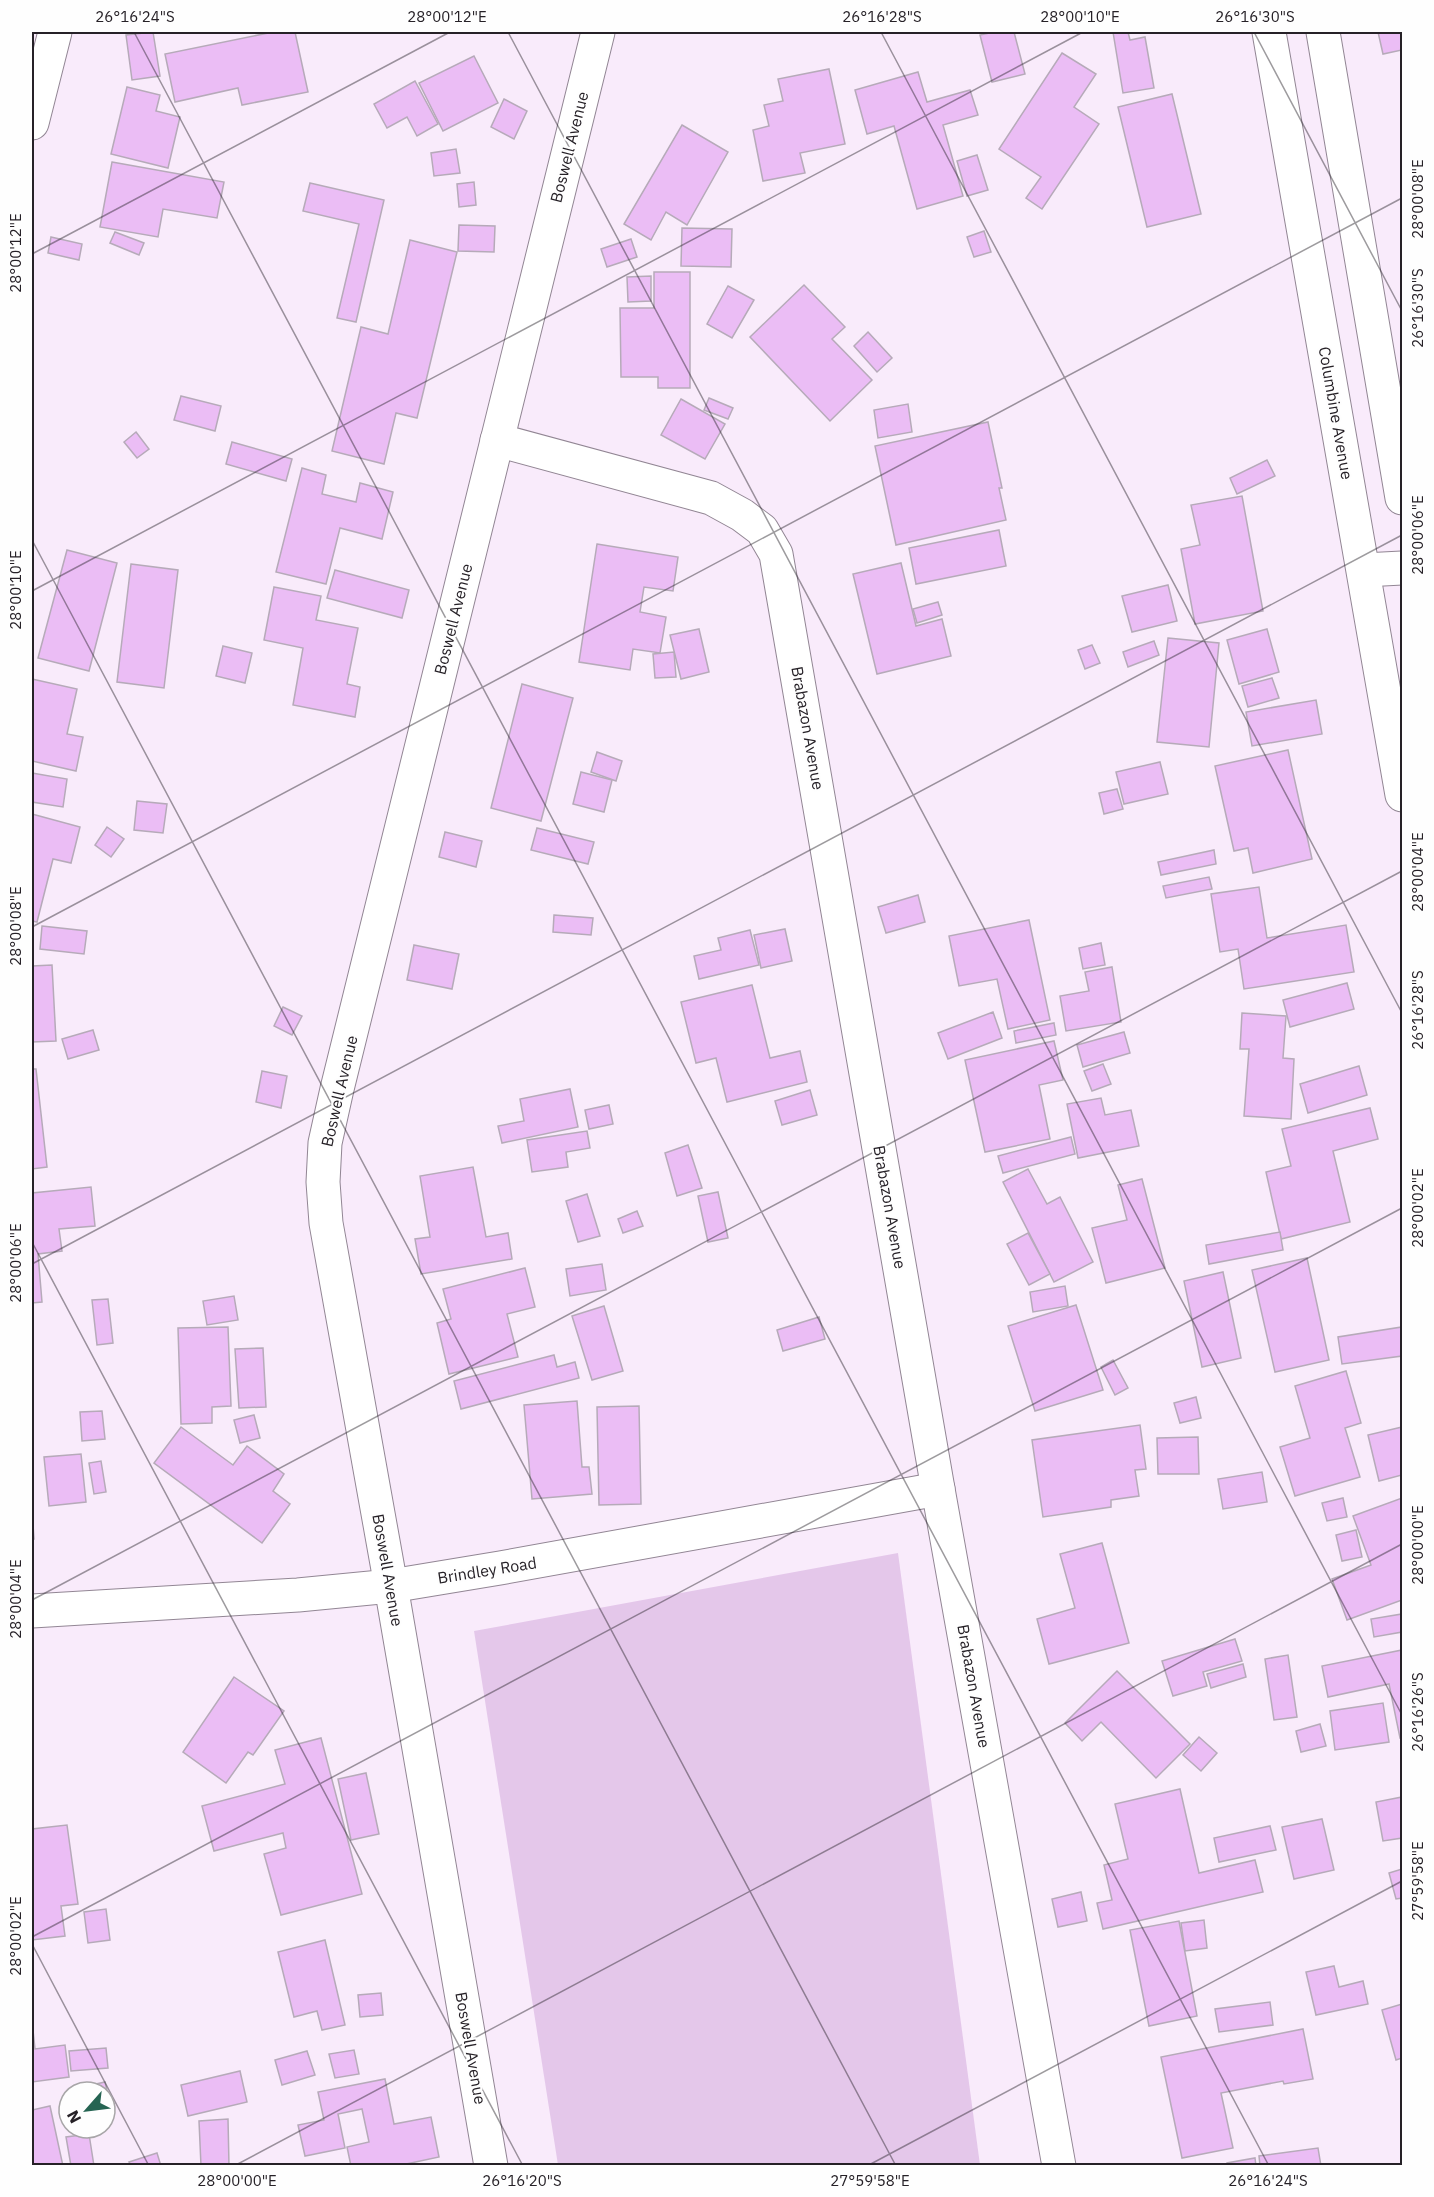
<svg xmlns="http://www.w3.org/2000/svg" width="1434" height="2197" viewBox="0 0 1434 2197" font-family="'IBM Plex Sans',sans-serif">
	<rect width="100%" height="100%" fill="#f9ebfb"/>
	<polygon fill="#e4c7ea" points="898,1553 980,2165 558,2165 474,1631"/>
	<g fill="#ebbdf5" stroke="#b6aab9" stroke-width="1.5">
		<polygon points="153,32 160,76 132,80 126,35"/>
		<polygon points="273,32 295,32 308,92 242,105 238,88 175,102 165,54"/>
		<polygon points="994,32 1014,32 1025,74 992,82 980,35"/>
		<polygon points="1113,32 1128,32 1130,40 1145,37 1154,88 1123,93"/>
		<polygon points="1378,32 1402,32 1402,50 1383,54"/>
		<polygon points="1062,53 1096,74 1074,107 1099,124 1042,209 1026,198 1041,177 999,149"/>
		<polygon points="474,56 498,103 443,131 419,83"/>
		<polygon points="829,69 845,144 800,153 805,173 763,181 753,130 769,126 764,105 783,101 778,79"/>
		<polygon points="918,72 927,102 970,90 978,115 943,125 963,196 917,209 894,126 867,134 855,90"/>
		<polygon points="415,81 438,124 417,136 407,117 387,128 374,104"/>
		<polygon points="127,87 160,95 156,111 180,117 168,168 111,154"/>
		<polygon points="1172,94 1201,214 1147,227 1118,107"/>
		<polygon points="504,99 527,111 514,139 491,127"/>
		<polygon points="682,125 728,152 687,225 666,212 651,240 624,224"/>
		<polygon points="456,149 460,173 434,176 431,153"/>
		<polygon points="977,155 988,190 967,196 957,161"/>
		<polygon points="112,162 224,182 217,218 163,209 158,237 100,227"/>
		<polygon points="474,182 476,205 459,207 457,184"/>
		<polygon points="310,183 384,200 356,322 337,318 359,224 303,211"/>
		<polygon points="459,225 495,226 494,252 458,251"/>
		<polygon points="682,228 732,229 731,267 681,266"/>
		<polygon points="984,231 991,252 974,257 967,237"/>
		<polygon points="115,232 144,243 139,255 110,243"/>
		<polygon points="51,237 82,244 79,260 48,253"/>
		<polygon points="631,239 637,257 607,267 601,249"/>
		<polygon points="410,240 457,252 417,418 396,413 384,464 332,451 361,327 388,334"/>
		<polygon points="654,272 690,272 690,388 658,388 658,377 621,377 620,308 654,308"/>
		<polygon points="651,276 651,301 628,302 627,277"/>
		<polygon points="804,285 845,327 832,339 872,380 830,421 750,337"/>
		<polygon points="728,286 754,300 732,338 707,324"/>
		<polygon points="868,332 892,358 877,372 854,346"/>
		<polygon points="181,396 221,406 215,431 174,420"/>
		<polygon points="709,398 733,408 728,419 704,410"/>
		<polygon points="681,399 725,424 705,459 661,435"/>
		<polygon points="908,404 912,432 878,438 874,410"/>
		<polygon points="988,422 1002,488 999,488 1006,520 896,545 875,446"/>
		<polygon points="136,432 149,449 137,458 124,442"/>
		<polygon points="232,442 292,459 286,481 226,464"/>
		<polygon points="1267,460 1275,476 1237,494 1230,478"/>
		<polygon points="302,468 326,475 322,494 356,502 360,483 393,492 382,539 340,528 326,584 276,572"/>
		<polygon points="1242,496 1263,611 1195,624 1181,549 1200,545 1191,505"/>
		<polygon points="999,530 1006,566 916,584 909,548"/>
		<polygon points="597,544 678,557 673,591 644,587 640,612 666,617 660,653 633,649 630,670 579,662"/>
		<polygon points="67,550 117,563 89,671 38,658"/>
		<polygon points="901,563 916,626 942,619 951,656 877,674 853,574"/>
		<polygon points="131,564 178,570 164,688 117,682"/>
		<polygon points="335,570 409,590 402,618 327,598"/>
		<polygon points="1168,585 1177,621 1132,632 1122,596"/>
		<polygon points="274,587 321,596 316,620 358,628 347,684 360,687 355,717 293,705 303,648 264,640"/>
		<polygon points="938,602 942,615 917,623 913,609"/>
		<polygon points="699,629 709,672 681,679 670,635"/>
		<polygon points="1267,629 1279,672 1239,684 1227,640"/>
		<polygon points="1168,638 1219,643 1209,747 1157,742"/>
		<polygon points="1154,641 1159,655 1128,667 1123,652"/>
		<polygon points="1092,645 1100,663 1085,669 1078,650"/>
		<polygon points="223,646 252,653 245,683 216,676"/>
		<polygon points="674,652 676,677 655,678 653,654"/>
		<polygon points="1272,678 1279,698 1248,707 1242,686"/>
		<polygon points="32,679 77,689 67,734 83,737 76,771 32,761"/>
		<polygon points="522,684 573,698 541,821 491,808"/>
		<polygon points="1316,700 1322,734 1252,746 1246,712"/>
		<polygon points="1288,750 1312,859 1253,873 1248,848 1234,851 1215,766"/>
		<polygon points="597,752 622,761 616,781 591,772"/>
		<polygon points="1160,762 1168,794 1124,804 1116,772"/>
		<polygon points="581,772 612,780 604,812 573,804"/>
		<polygon points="32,773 67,779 63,807 32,802"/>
		<polygon points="1117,789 1123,809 1104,814 1099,793"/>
		<polygon points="137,801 167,804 163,833 134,830"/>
		<polygon points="32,814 80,827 71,863 53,859 37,922 32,921"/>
		<polygon points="107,827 124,839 111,857 95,845"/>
		<polygon points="537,828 594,842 588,864 531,850"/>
		<polygon points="445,832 482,841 476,867 439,857"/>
		<polygon points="1214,850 1216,864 1161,875 1158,862"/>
		<polygon points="1209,877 1212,889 1166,898 1163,886"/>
		<polygon points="1259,887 1267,938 1346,925 1354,972 1244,989 1238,949 1220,952 1211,894"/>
		<polygon points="918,895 925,922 886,933 878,907"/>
		<polygon points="554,915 593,918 591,935 553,932"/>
		<polygon points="1029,920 1050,1020 1008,1029 997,979 959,986 949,936"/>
		<polygon points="42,926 87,931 84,954 40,949"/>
		<polygon points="785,929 792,961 761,968 754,935"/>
		<polygon points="750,930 759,965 699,979 694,956 721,950 718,938"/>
		<polygon points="1101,943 1105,965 1083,969 1079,948"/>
		<polygon points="414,945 459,954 452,989 407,980"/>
		<polygon points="52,965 56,1041 32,1042 32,966"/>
		<polygon points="1112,967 1121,1022 1066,1031 1060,996 1089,991 1085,972"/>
		<polygon points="1347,983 1354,1009 1290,1027 1283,1000"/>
		<polygon points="752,985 770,1058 800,1051 807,1082 727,1102 716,1058 696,1063 681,1002"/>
		<polygon points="283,1007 302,1016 292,1035 274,1026"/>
		<polygon points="993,1012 1002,1038 948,1059 938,1033"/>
		<polygon points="1242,1013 1286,1016 1283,1058 1294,1059 1291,1119 1244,1116 1249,1049 1240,1049"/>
		<polygon points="1054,1023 1056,1035 1016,1043 1014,1031"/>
		<polygon points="93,1030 99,1050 68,1059 62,1039"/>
		<polygon points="1124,1032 1130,1053 1083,1067 1077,1045"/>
		<polygon points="1054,1041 1063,1080 1039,1085 1050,1139 985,1152 965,1060"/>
		<polygon points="1103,1064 1111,1084 1092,1091 1084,1071"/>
		<polygon points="1359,1066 1367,1095 1308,1113 1300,1084"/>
		<polygon points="32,1069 36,1069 47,1167 32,1169"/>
		<polygon points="262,1071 287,1076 281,1108 256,1102"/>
		<polygon points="570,1089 578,1127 502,1143 498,1126 524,1121 520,1099"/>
		<polygon points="810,1090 817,1115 782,1125 775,1101"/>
		<polygon points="1101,1098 1105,1115 1131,1110 1139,1146 1078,1158 1067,1104"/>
		<polygon points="609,1105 613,1124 589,1129 585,1110"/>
		<polygon points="1370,1108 1378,1139 1333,1151 1350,1222 1281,1239 1266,1172 1291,1166 1282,1129"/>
		<polygon points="587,1131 590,1148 566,1152 568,1167 532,1172 527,1140"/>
		<polygon points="1071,1137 1075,1154 1003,1173 998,1156"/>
		<polygon points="688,1145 702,1188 677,1196 665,1153"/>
		<polygon points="473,1167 486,1237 508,1233 512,1259 421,1274 415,1239 430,1237 420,1176"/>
		<polygon points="1028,1169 1047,1204 1060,1197 1093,1262 1054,1282 1003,1182"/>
		<polygon points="1142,1179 1165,1268 1106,1283 1092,1228 1127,1220 1118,1185"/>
		<polygon points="91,1187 95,1226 59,1229 62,1251 38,1254 42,1302 32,1303 32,1193"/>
		<polygon points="718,1192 728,1238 708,1242 698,1196"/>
		<polygon points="587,1194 600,1236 578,1242 566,1201"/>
		<polygon points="637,1211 643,1226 623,1233 618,1219"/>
		<polygon points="1280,1232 1283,1250 1209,1264 1206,1245"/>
		<polygon points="1028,1233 1050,1274 1029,1285 1007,1244"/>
		<polygon points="1307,1258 1329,1360 1275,1372 1252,1270"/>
		<polygon points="602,1264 606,1290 570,1296 566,1269"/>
		<polygon points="525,1268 535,1307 507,1314 518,1357 449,1374 437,1323 451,1319 443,1289"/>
		<polygon points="1223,1272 1241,1358 1202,1367 1184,1281"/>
		<polygon points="1065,1286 1068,1306 1033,1312 1030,1292"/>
		<polygon points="234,1296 238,1320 207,1325 203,1301"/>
		<polygon points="108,1299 113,1343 97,1345 92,1300"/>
		<polygon points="1076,1305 1103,1390 1035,1411 1008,1326"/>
		<polygon points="604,1306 623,1371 592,1380 572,1316"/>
		<polygon points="819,1317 825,1339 783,1351 777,1330"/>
		<polygon points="228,1327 231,1406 212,1407 212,1423 181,1424 178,1328"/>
		<polygon points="1402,1327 1402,1356 1342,1364 1338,1337"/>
		<polygon points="263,1348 266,1407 239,1408 235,1349"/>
		<polygon points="554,1355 557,1367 575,1362 579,1378 461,1409 454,1381"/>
		<polygon points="1113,1360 1128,1388 1115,1395 1101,1367"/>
		<polygon points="1346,1371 1361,1423 1345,1428 1360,1477 1295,1496 1280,1447 1310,1438 1295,1386"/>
		<polygon points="1196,1397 1201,1418 1180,1423 1174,1403"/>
		<polygon points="577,1401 582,1467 589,1467 592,1494 532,1499 524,1405"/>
		<polygon points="639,1406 641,1504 599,1505 597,1407"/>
		<polygon points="102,1411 105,1439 82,1441 80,1412"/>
		<polygon points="254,1415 260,1438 240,1443 234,1420"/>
		<polygon points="1140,1425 1146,1469 1135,1470 1139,1496 1111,1500 1111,1507 1043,1517 1032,1440"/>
		<polygon points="181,1427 233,1465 247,1446 284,1474 273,1491 290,1504 262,1543 154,1463"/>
		<polygon points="1402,1427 1402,1475 1379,1481 1368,1435"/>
		<polygon points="1198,1437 1199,1474 1158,1474 1157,1438"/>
		<polygon points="81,1454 86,1502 49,1506 44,1457"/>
		<polygon points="101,1461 106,1492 94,1494 89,1463"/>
		<polygon points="1262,1472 1267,1502 1223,1509 1218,1479"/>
		<polygon points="1343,1498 1347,1517 1327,1521 1322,1503"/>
		<polygon points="1402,1498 1402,1600 1347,1620 1332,1579 1371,1565 1353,1516"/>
		<polygon points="32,1511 34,1539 32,1539"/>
		<polygon points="1356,1530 1362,1557 1342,1561 1336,1535"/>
		<polygon points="1102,1543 1129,1643 1049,1664 1037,1619 1075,1608 1060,1554"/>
		<polygon points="1402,1614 1402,1632 1374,1637 1371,1619"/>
		<polygon points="1235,1639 1242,1661 1203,1672 1207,1686 1173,1696 1162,1661"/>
		<polygon points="1402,1650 1402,1737 1400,1738 1389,1684 1328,1697 1322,1666"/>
		<polygon points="1288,1655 1297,1717 1274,1720 1265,1659"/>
		<polygon points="1243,1664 1246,1677 1211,1688 1207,1674"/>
		<polygon points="1117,1671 1190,1744 1156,1778 1101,1722 1082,1741 1065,1723"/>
		<polygon points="234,1677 284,1711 253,1755 248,1752 226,1783 183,1752"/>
		<polygon points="1383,1703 1389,1742 1335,1750 1330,1711"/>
		<polygon points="1320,1724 1326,1746 1301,1752 1296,1731"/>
		<polygon points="1199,1737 1217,1753 1201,1771 1183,1755"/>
		<polygon points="321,1738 362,1894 281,1915 264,1854 286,1848 283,1833 214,1851 202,1806 285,1784 275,1750"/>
		<polygon points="366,1773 379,1834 351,1840 338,1779"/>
		<polygon points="1180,1789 1199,1873 1255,1860 1263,1892 1103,1929 1097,1903 1112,1900 1104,1865 1128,1859 1115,1804"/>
		<polygon points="1402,1797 1402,1838 1383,1841 1376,1802"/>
		<polygon points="1322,1819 1334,1870 1294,1879 1282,1827"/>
		<polygon points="67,1825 78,1904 61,1906 65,1936 32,1940 32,1829"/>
		<polygon points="1270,1826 1276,1850 1219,1862 1214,1838"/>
		<polygon points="1402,1869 1402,1898 1396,1899 1389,1873"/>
		<polygon points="1081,1892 1087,1921 1058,1927 1052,1899"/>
		<polygon points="106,1909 110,1940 88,1943 84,1912"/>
		<polygon points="1204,1920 1207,1948 1185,1951 1181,1923"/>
		<polygon points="1179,1921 1197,2016 1149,2026 1130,1930"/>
		<polygon points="325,1940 345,2025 322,2030 317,2011 294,2017 278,1952"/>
		<polygon points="1334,1966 1339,1987 1363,1981 1368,2004 1316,2015 1306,1972"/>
		<polygon points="381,1993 383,2015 360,2017 358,1995"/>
		<polygon points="1270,2002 1273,2025 1219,2032 1215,2009"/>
		<polygon points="1402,2004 1402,2058 1396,2060 1382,2010"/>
		<polygon points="32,2021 35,2049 65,2045 69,2077 32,2082"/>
		<polygon points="1303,2029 1313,2079 1284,2084 1283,2081 1221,2093 1233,2148 1182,2158 1161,2057"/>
		<polygon points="106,2048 108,2068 71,2071 69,2051"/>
		<polygon points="354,2050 359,2074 335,2078 329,2054"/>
		<polygon points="307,2051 315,2075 282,2085 275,2060"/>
		<polygon points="240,2071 247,2102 188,2116 181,2085"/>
		<polygon points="385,2079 394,2124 431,2117 439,2157 397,2166 351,2166 347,2147 369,2142 362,2109 338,2114 345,2148 305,2156 298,2125 324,2120 318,2092"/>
		<polygon points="105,2082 110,2104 105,2105 105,2092 71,2092 70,2090"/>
		<polygon points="50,2106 63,2166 32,2166 32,2110"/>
		<polygon points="228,2119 229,2166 201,2166 199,2121"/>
		<polygon points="89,2134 94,2166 71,2166 66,2137"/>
		<polygon points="1318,2148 1321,2166 1260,2166 1259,2156"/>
		<polygon points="157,2153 161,2166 131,2166 129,2162"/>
		<polygon points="1255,2158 1256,2166 1227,2166 1227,2163"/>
	</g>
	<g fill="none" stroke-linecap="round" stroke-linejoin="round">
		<g stroke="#928694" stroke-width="35">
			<g id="street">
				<polyline points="32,123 55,32"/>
				<polyline points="497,440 711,498 742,515 762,530 776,554 938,1489 1059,2166"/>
				<polyline points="32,1611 298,1595 391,1586 500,1568 938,1489"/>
				<polyline points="491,2166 391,1586 326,1223 323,1182 325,1143 337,1089 598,32"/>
			</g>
		</g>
		<g stroke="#928694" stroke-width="35">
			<g id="secondary">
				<polyline points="1269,32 1402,795"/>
				<polyline points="1323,32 1402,498"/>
				<polyline points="1364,570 1402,568"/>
			</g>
		</g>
		<use href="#street" stroke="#fff" stroke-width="33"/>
		<use href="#secondary" stroke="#fff" stroke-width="33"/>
	</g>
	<path fill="none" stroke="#262127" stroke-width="1.5" stroke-opacity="0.45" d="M134,32L1269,2166M508,32L1402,1715M881,32L1402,1013M1254,32L1402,311M32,254L450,32M32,540L896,2166M32,591L1083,32M32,927L1402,198M32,1242L523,2166M32,1264L1402,535M32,1600L1402,871M32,1937L1402,1208M32,1944L149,2166M234,2166L1402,1544M867,2166L1402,1881"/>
	<g text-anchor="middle" stroke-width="4.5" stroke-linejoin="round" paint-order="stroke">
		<g font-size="16" fill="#262127" stroke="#fefefe">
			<text transform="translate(569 147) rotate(-76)" y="6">Boswell Avenue</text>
			<text transform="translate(1336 413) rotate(80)" y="6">Columbine Avenue</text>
			<text transform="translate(453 619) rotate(-76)" y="6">Boswell Avenue</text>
			<text transform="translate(808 728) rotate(80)" y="6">Brabazon Avenue</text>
			<text transform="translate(339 1091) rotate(-77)" y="6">Boswell Avenue</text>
			<text transform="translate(890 1207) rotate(80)" y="6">Brabazon Avenue</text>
			<text transform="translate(388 1570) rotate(80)" y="6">Boswell Avenue</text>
			<text transform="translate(487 1570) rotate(-9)" y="6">Brindley Road</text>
			<text transform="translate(974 1686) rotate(80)" y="6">Brabazon Avenue</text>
			<text transform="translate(471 2048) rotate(80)" y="6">Boswell Avenue</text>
		</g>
	</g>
	<rect width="1434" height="2197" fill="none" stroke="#fefefe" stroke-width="66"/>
	<g transform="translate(87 2110) rotate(242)"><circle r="28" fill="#fefefe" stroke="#a8a6a8" stroke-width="1.5"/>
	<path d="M0-4.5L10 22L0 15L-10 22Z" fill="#256452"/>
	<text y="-9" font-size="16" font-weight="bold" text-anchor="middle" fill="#262127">N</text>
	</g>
	<rect x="33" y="33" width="1368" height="2131" fill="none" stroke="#262127" stroke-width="2"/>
	<g font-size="15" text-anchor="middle" fill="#262127">
		<text x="135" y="22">26°16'24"S</text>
		<text x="447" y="22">28°00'12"E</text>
		<text x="882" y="22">26°16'28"S</text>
		<text x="1080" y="22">28°00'10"E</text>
		<text x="1255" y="22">26°16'30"S</text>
		<text transform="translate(1418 199) rotate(-90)" y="5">28°00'08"E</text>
		<text transform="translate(16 253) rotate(-90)" y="5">28°00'12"E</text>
		<text transform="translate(1418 308) rotate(-90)" y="5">26°16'30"S</text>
		<text transform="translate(1418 535) rotate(-90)" y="5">28°00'06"E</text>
		<text transform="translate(16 590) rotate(-90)" y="5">28°00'10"E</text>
		<text transform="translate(1418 872) rotate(-90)" y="5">28°00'04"E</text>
		<text transform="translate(16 926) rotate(-90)" y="5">28°00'08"E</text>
		<text transform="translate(1418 1010) rotate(-90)" y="5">26°16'28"S</text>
		<text transform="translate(1418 1208) rotate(-90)" y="5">28°00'02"E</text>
		<text transform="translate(16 1263) rotate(-90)" y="5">28°00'06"E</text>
		<text transform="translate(1418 1545) rotate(-90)" y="5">28°00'00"E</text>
		<text transform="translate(16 1599) rotate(-90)" y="5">28°00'04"E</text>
		<text transform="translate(1418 1712) rotate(-90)" y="5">26°16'26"S</text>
		<text transform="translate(1418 1881) rotate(-90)" y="5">27°59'58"E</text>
		<text transform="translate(16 1936) rotate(-90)" y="5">28°00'02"E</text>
		<text x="237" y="2186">28°00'00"E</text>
		<text x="522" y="2186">26°16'20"S</text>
		<text x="870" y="2186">27°59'58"E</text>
		<text x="1268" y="2186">26°16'24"S</text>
	</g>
</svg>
